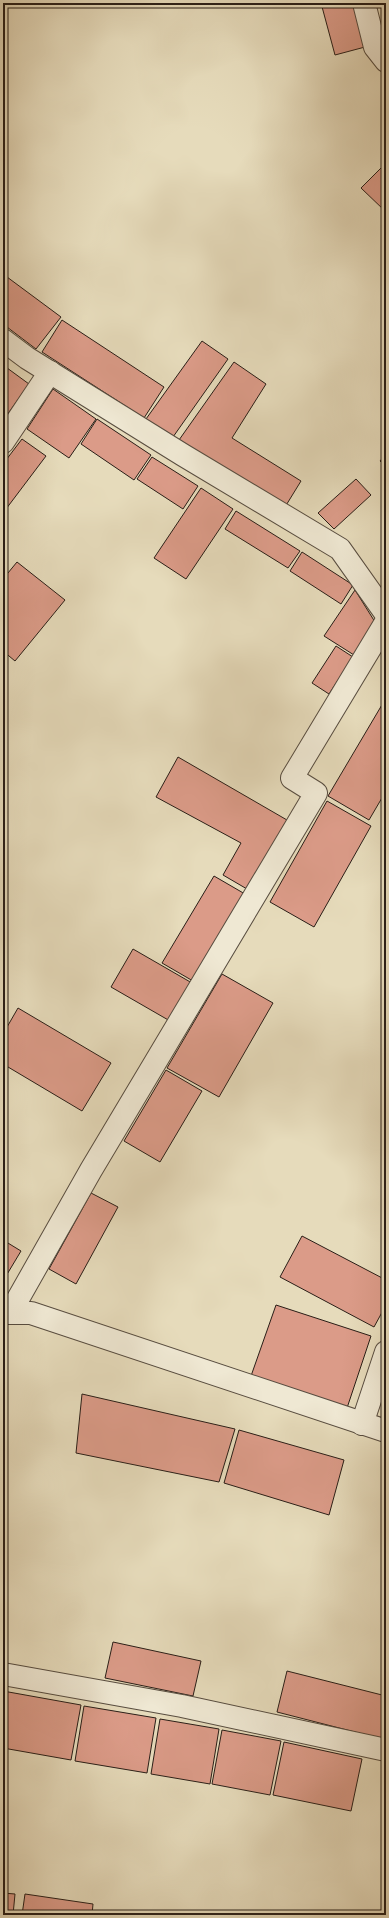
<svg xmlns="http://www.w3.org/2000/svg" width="389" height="1918" viewBox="0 0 389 1918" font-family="'Libre Bodoni',serif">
	<rect width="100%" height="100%" fill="#e6dbbb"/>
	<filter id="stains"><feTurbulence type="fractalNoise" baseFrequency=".005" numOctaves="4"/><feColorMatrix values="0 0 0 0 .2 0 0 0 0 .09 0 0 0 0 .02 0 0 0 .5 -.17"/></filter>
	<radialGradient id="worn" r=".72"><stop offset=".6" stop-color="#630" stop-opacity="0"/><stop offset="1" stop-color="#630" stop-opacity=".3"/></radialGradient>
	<g fill="#db9b88" stroke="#291e17">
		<polygon points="321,3 353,3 365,47 335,55"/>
		<polygon points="386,163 386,211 385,211 361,188"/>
		<polygon points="3,274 61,317 36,349 3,324"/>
		<polygon points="62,320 164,387 144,418 42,352"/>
		<polygon points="202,341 228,359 173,437 146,419"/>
		<polygon points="234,362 266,384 232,438 301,481 285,507 179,440"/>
		<polygon points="3,365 29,384 7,415 3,413"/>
		<polygon points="53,389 96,419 69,458 27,429"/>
		<polygon points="97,419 151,455 134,480 81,444"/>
		<polygon points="22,439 46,456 3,513 3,464"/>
		<polygon points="386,454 386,467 380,461"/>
		<polygon points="152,457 198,486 183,509 137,479"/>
		<polygon points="356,479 371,495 334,529 318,513"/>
		<polygon points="201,488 233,509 186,579 154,558"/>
		<polygon points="236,511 300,551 288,568 225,529"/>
		<polygon points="302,552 353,585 341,604 290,571"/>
		<polygon points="17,562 65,600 15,661 3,651 3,579"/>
		<polygon points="355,590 375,622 354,655 324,636"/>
		<polygon points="336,646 353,657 329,694 312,683"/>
		<polygon points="386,698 386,791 369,820 328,796"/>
		<polygon points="178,757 287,820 247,889 223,875 241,843 156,797"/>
		<polygon points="327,801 371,826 314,927 270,902"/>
		<polygon points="214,876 245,894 193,981 162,963"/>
		<polygon points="133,949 192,983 170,1021 111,987"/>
		<polygon points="222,974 273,1003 219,1097 167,1068"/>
		<polygon points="18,1008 111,1063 82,1111 3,1064 3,1034"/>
		<polygon points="166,1070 202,1091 160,1162 124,1141"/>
		<polygon points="91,1193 118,1207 76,1284 49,1269"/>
		<polygon points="302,1236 386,1280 386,1305 374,1327 280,1277"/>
		<polygon points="3,1240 21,1251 3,1281"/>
		<polygon points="276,1305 371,1336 347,1408 251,1376"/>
		<polygon points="82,1394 235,1429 219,1482 76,1453"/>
		<polygon points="239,1430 344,1460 329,1515 224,1483"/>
		<polygon points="113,1642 201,1661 193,1696 105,1678"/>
		<polygon points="287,1671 386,1696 386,1740 277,1712"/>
		<polygon points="3,1691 81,1705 71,1760 3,1748"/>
		<polygon points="84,1706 156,1718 147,1773 75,1761"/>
		<polygon points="160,1719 219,1729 210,1784 151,1774"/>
		<polygon points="222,1730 281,1741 270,1795 212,1784"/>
		<polygon points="284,1742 362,1759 351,1811 273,1795"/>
		<polygon points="3,1893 15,1894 13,1915 3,1915"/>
		<polygon points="25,1894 93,1904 92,1915 22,1915"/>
	</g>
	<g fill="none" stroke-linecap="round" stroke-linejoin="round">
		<g stroke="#584d40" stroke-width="24">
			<g id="minor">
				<polyline points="364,3 375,47 386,61"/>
				<polyline points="3,340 27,358 183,455 340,549 386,614"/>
				<polyline points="3,442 50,372"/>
				<polyline points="3,1313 31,1313 386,1431"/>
				<polyline points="10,1313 91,1170 316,793 292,778 386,622"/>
				<polyline points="362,1424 386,1352"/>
				<polyline points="3,1674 182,1706 386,1750"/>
			</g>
		</g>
		<use href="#minor" stroke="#efe8d3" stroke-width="22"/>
	</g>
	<rect width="389" height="1918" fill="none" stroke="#e6dbbb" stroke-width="16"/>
	<rect x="4" y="4" width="381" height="1910" fill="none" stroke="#291e17" stroke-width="2"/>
	<rect x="8" y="8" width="373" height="1902" fill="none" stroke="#291e17"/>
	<rect width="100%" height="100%" filter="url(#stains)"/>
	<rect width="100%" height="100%" fill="url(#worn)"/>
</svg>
